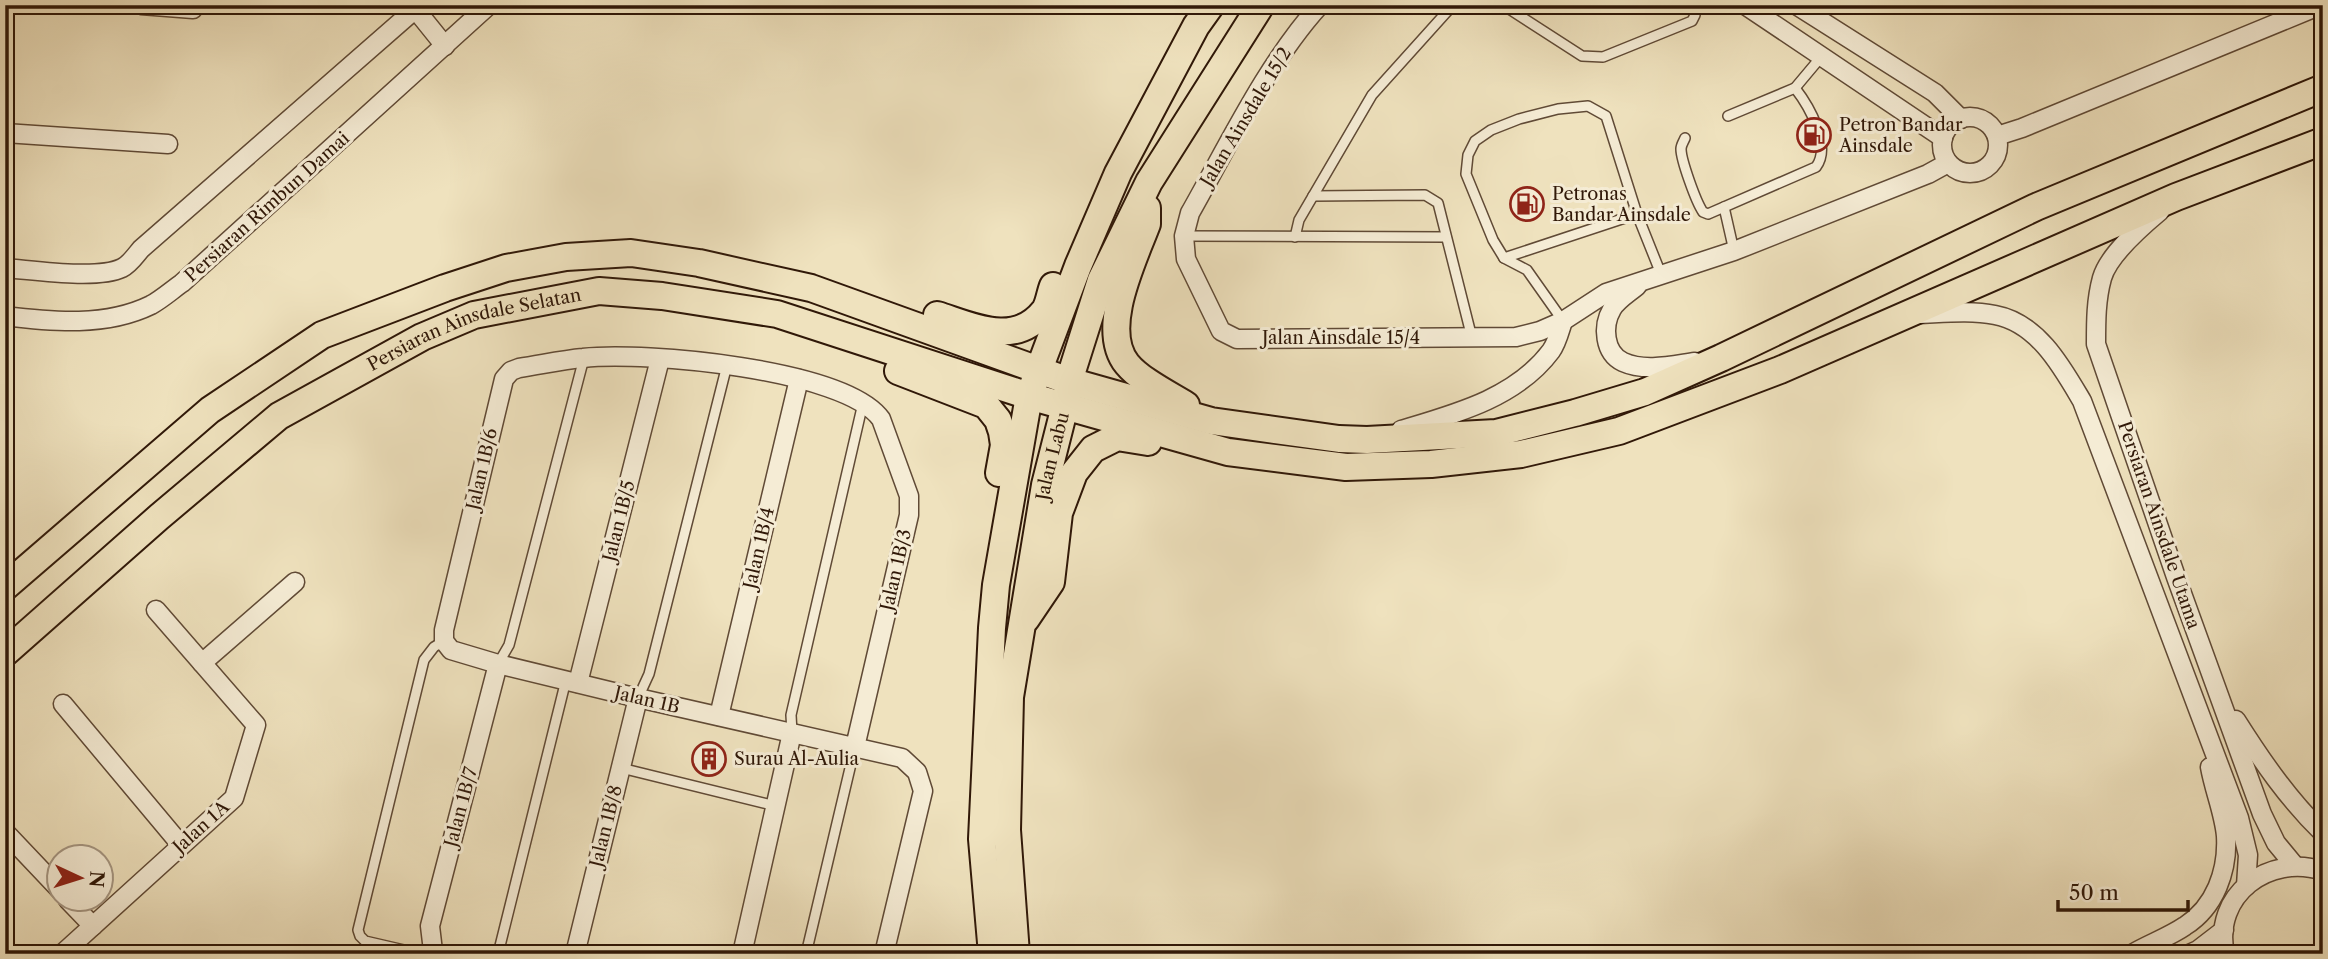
<svg xmlns="http://www.w3.org/2000/svg" width="2328" height="959" viewBox="0 0 2328 959" font-family="'Libre Caslon Text',serif">
	<rect width="100%" height="100%" fill="#efe2be"/>
	<filter id="stains"><feTurbulence type="fractalNoise" baseFrequency=".00286" numOctaves="4"/><feColorMatrix values="0 0 0 0 .2 0 0 0 0 .09 0 0 0 0 .02 0 0 0 .5 -.17"/></filter>
	<radialGradient id="worn" r=".72"><stop offset=".6" stop-color="#630" stop-opacity="0"/><stop offset="1" stop-color="#630" stop-opacity=".3"/></radialGradient>
	<g fill="none" stroke-linecap="round" stroke-linejoin="round">
		<g stroke="#604a36" stroke-width="12">
			<g id="lane">
				<polyline points="1503,5 1582,56 1603,57 1692,21 1695,15 1693,5"/>
				<polyline points="1795,88 1821,57"/>
				<path d="M1685,138C1684,141 1681,145 1681,149C1681,160 1696,202 1703,212L1708,214L1816,167C1832,146 1809,106 1795,88L1728,116"/>
				<polyline points="1313,196 1425,195 1438,203 1472,338"/>
				<polyline points="1724,207 1734,251"/>
				<polyline points="1184,236 1446,237"/>
				<polyline points="1295,237 1299,220 1372,95 1453,5"/>
				<polyline points="1504,258 1637,214"/>
				<polyline points="1563,321 1527,270 1504,258 1493,240 1466,174 1468,155 1475,141 1491,130 1519,119 1558,109 1588,106 1606,116 1637,214 1661,274"/>
				<polyline points="498,664 509,645 584,358"/>
				<polyline points="638,698 649,674 727,365"/>
				<polyline points="792,733 791,715 863,403"/>
				<polyline points="621,768 776,806"/>
				<polyline points="433,951 417,953 365,941 360,936 358,930 424,660 434,647 444,641"/>
				<polyline points="498,954 566,680"/>
				<polyline points="806,954 855,747"/>
			</g>
		</g>
		<g stroke="#604a36" stroke-width="21">
			<g id="street">
				<polyline points="141,5 193,9"/>
				<polyline points="412,5 445,46"/>
				<path d="M1320,5C1268,62 1228,146 1190,213L1184,236L1186,259L1221,331L1237,339L1516,337L1540,331L1563,321L1606,293L1734,251L1928,174L1948,163"/>
				<polyline points="1745,5 1943,138"/>
				<polyline points="1796,5 1935,93 1961,119"/>
				<circle cx="1970" cy="145" r="28"/>
				<polyline points="5,133 168,144"/>
				<polyline points="1997,136 2022,128 2321,5"/>
				<path d="M2160,211C2142,226 2109,254 2102,278C2096,300 2096,321 2096,344L2176,577L2262,814L2276,843L2295,866"/>
				<path d="M5,268C33,270 97,280 122,268C129,265 136,255 141,249L420,5"/>
				<path d="M1637,286C1629,293 1617,300 1612,309C1602,326 1604,353 1623,362C1645,372 1673,365 1695,362"/>
				<path d="M1919,314C1944,313 1971,310 1995,315C2038,323 2062,367 2082,401L2239,818L2248,855L2246,886"/>
				<path d="M5,316C53,322 106,327 151,305C162,299 172,290 182,283L489,5"/>
				<path d="M1401,430C1455,414 1516,398 1551,351C1557,343 1560,330 1563,321"/>
				<polyline points="202,663 295,582"/>
				<polyline points="578,683 660,359"/>
				<polyline points="63,704 181,845"/>
				<polyline points="719,716 799,379"/>
				<path d="M2236,720C2262,761 2288,799 2323,833"/>
				<path d="M855,747L909,515V496L881,419C845,369 644,351 583,358C561,360 540,365 519,368L511,371L504,379L444,630V641L451,650L498,664L638,698L902,758L917,772L923,791L884,954"/>
				<polyline points="5,832 60,890"/>
				<polyline points="68,900 93,926"/>
				<polyline points="62,954 234,798 256,725 156,610"/>
				<polyline points="437,954 433,951 430,926 498,664"/>
				<polyline points="575,954 638,698"/>
				<polyline points="742,954 792,733"/>
				<path d="M2132,954C2149,944 2169,937 2185,926C2215,907 2228,871 2226,836C2224,813 2214,790 2210,767"/>
				<polyline points="2189,954 2198,950 2224,930"/>
				<path d="M2225,954C2212,895 2269,853 2323,871"/>
			</g>
		</g>
		<g stroke="#301808" stroke-width="30">
			<g id="primary">
				<path d="M1147,208V224C1133,261 1099,329 1127,364C1140,380 1168,394 1186,405"/>
				<path d="M937,315C972,326 1015,348 1044,311C1049,305 1050,293 1053,286"/>
				<polyline points="898,371 986,405 998,420 1002,432 1004,445 999,473"/>
				<polyline points="5,587 210,410 322,335 445,288 506,268 566,257 631,253 699,263 811,288 1069,381 1211,421 1339,439 1367,440 1496,433 1575,413 1645,392 1721,358 2036,207 2323,88"/>
				<polyline points="1026,619 1051,582 1059,513 1074,473 1093,449 1117,437 1148,442"/>
				<path id="s1" d="M5,653L159,517L279,416L422,337L474,315L599,291L662,296L777,314L1029,396L1228,452L1346,467L1431,464L1521,454L1619,431L1780,370L2176,197L2323,141"/>
				<polyline points="992,954 982,839 992,628 996,585 1029,396 1078,266 1118,173 1196,26 1211,5"/>
				<path id="s2" d="M1016,954L1007,830L1010,697L1045,485L1065,406L1069,381L1101,280L1149,182L1261,5"/>
			</g>
		</g>
		<use href="#lane" stroke="#f5ecd5" stroke-width="9"/>
		<use href="#street" stroke="#f5ecd5" stroke-width="18"/>
		<use href="#primary" stroke="#efe2be" stroke-width="26"/>
	</g>
	<defs>
		<g id="fuel-ring" transform="scale(1.75)"><circle r="9.5" fill="#f5ecd5" stroke="#8f2418" stroke-width="1.5"/><path d="M-5.5-6h7V0h2V4h1.3V-2.5L3-4.5l.8-.8L6-3V5H2.5V1h-1V6h-7ZM-4.2-4.7v3.2H.2V-4.7Z" fill="#8f2418"/></g>
		<g id="building-ring" transform="scale(1.75)"><circle r="9.5" fill="#f5ecd5" stroke="#8f2418" stroke-width="1.5"/><path d="M-4-6H4V6H1V3H-1V6H-4ZM-2.5-4.3h1.7v1.8h-1.7ZM.8-4.3h1.7v1.8H.8ZM-2.5-1h1.7V.8h-1.7ZM.8-1h1.7V.8H.8Z" fill="#8f2418"/></g>
	</defs>
	<g fill-rule="evenodd">
		<use href="#fuel-ring" x="1814" y="135"/>
		<use href="#fuel-ring" x="1527" y="204"/>
		<use href="#building-ring" x="709" y="759"/>
	</g>
	<g text-anchor="middle" stroke-width="6" stroke-linejoin="round" paint-order="stroke">
		<g font-size="18" fill="#301808" stroke="#f5ecd5">
			<text transform="translate(1246 117) rotate(-59)" y="6">Jalan Ainsdale 15/2</text>
			<text transform="translate(267 207) rotate(-42)" y="6">Persiaran Rimbun Damai</text>
			<text dy="6" stroke="none"><textPath href="#s1" startOffset="578">Persiaran Ainsdale Selatan</textPath></text>
			<text x="1341" y="344">Jalan Ainsdale 15/4</text>
			<text dy="6" stroke="none"><textPath href="#s2" startOffset="502">Jalan Labu</textPath></text>
			<text transform="translate(482 469) rotate(-77)" y="6">Jalan 1B/6</text>
			<text transform="translate(619 521) rotate(-76)" y="6">Jalan 1B/5</text>
			<text transform="translate(2159 525) rotate(71)" y="6">Persiaran Ainsdale Utama</text>
			<text transform="translate(759 548) rotate(-77)" y="6">Jalan 1B/4</text>
			<text transform="translate(896 570) rotate(-77)" y="6">Jalan 1B/3</text>
			<text transform="translate(647 700) rotate(13)" y="6">Jalan 1B</text>
			<text transform="translate(461 807) rotate(-75)" y="6">Jalan 1B/7</text>
			<text transform="translate(606 826) rotate(-76)" y="6">Jalan 1B/8</text>
			<text transform="translate(201 827) rotate(-42)" y="6">Jalan 1A</text>
		</g>
		<g font-size="18" fill="#301808" stroke="#f5ecd5" text-anchor="start">
			<text x="1839" y="131">Petron Bandar<tspan x="1839" dy="21">Ainsdale</tspan></text>
			<text x="1552" y="200">Petronas<tspan x="1552" dy="21">Bandar Ainsdale</tspan></text>
			<text x="734" y="765">Surau Al-Aulia</text>
		</g>
	</g>
	<rect width="2328" height="959" fill="none" stroke="#efe2be" stroke-width="28"/>
	<rect x="7" y="7" width="2314" height="945" fill="none" stroke="#301808" stroke-width="3.5"/>
	<rect x="14" y="14" width="2300" height="931" fill="none" stroke="#301808" stroke-width="2"/>
	<g transform="translate(80 878) rotate(94)"><circle r="33" fill="#f5ecd5" stroke="#a69783" stroke-width="2"/>
	<path d="M0-5L12 26L0 18L-12 26Z" fill="#8f2418"/>
	<text y="-10" font-size="19" font-weight="bold" text-anchor="middle" fill="#301808">N</text>
	</g>
	<path d="M2058 900v10h130v-10" fill="none" stroke="#301808" stroke-width="3.5"/>
	<text x="2069" y="900" font-size="21" fill="#301808" stroke="#f5ecd5" stroke-width="5" paint-order="stroke">50 m</text>
	<rect width="100%" height="100%" filter="url(#stains)"/>
	<rect width="100%" height="100%" fill="url(#worn)"/>
</svg>
